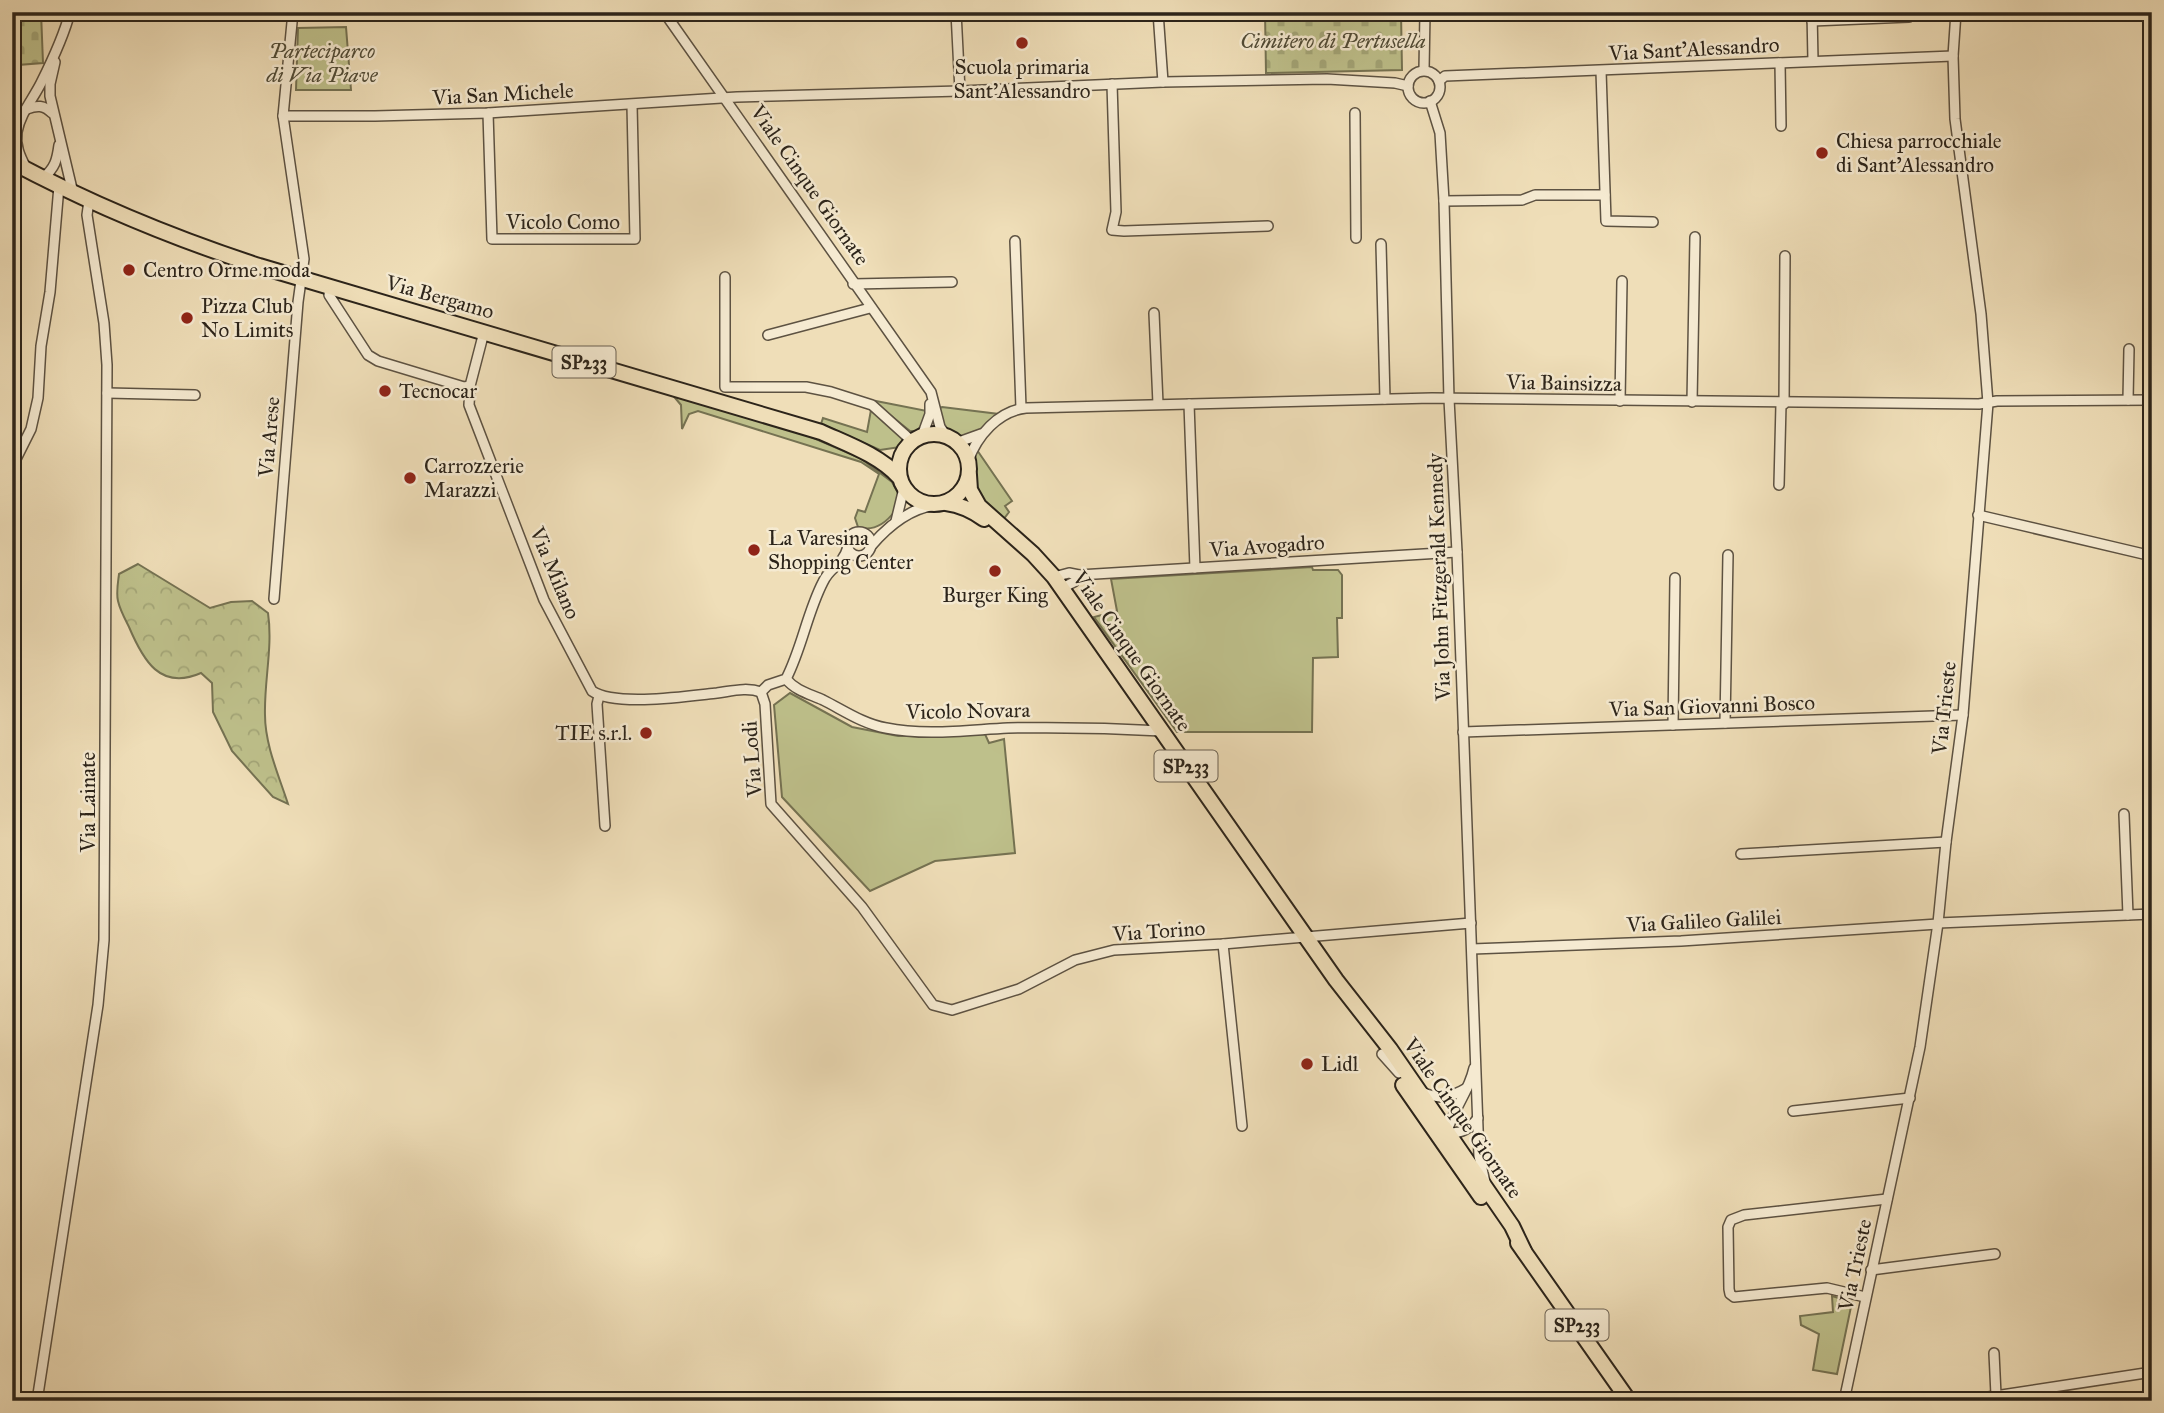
<svg xmlns="http://www.w3.org/2000/svg" width="2164" height="1413" viewBox="0 0 2164 1413" font-family="'IM FELL Great Primer',serif">
	<defs>
		<pattern id="forest-crowns" width="20" height="18" patternUnits="userSpaceOnUse" patternTransform="scale(1.75)"><rect width="20" height="18" fill="#bec08b"/><path d="M2 6a3 3 0 1 1 6 0M12 15a3 3 0 1 1 6 0" fill="none" stroke="#a3a577"/></pattern>
		<pattern id="cemetery-stones" width="16" height="16" patternUnits="userSpaceOnUse" patternTransform="scale(1.75)"><rect width="16" height="16" fill="#bec08b"/><path d="M2 7V4a2 2 0 0 1 4 0v3zM10 15v-3a2 2 0 0 1 4 0v3z" fill="#a3a577"/></pattern>
	</defs>
	<rect width="100%" height="100%" fill="#efdeb8"/>
	<filter id="stains"><feTurbulence type="fractalNoise" baseFrequency=".00286" numOctaves="4"/><feColorMatrix values="0 0 0 0 .2 0 0 0 0 .09 0 0 0 0 .02 0 0 0 .5 -.17"/></filter>
	<radialGradient id="worn" r=".72"><stop offset=".6" stop-color="#630" stop-opacity="0"/><stop offset="1" stop-color="#630" stop-opacity=".3"/></radialGradient>
	<g fill="#bec08b" stroke="#757252" stroke-width="2">
		<polygon points="346,27 351,90 296,90 298,28"/>
		<path d="M671,393L788,427L860,458L892,482L898,493L895,511C886,523 874,532 858,527L855,518L858,510L865,512L879,474L861,462L698,411L689,414L682,429L681,405Z"/>
		<polygon points="876,401 927,411 926,419 917,431 910,431 875,403"/>
		<path d="M942,407L999,414C980,429 968,447 944,428L939,409Z"/>
		<polygon points="871,410 902,437 902,444 900,447 880,450 821,424 823,418 867,432"/>
		<path d="M977,450L1012,501L1005,506L1009,512L1003,520C986,505 976,497 975,473C975,464 974,458 977,450Z"/>
		<polygon points="1312,567 1313,570 1338,570 1342,575 1342,618 1337,618 1338,657 1313,658 1312,732 1177,732 1094,617 1117,611 1111,579"/>
		<polygon points="790,693 852,727 898,736 985,734 989,743 1004,739 1015,853 935,861 870,891 782,797 774,705"/>
		<polygon points="1832,1296 1852,1302 1837,1374 1813,1370 1819,1334 1801,1325 1800,1316 1833,1312"/>
	</g>
	<path fill="url(#forest-crowns)" stroke="#757252" stroke-width="2" d="M138,564L210,608L231,602L252,601L268,613C273,647 264,681 265,715C265,745 279,776 288,804L273,797L232,751L213,712L212,683L201,673C160,691 143,660 129,627C125,619 120,610 118,601C116,593 118,582 119,574Z"/>
	<g fill="url(#cemetery-stones)" stroke="#757252" stroke-width="2">
		<polygon points="12,12 41,12 43,63 18,65 19,93 12,97"/>
		<polygon points="1265,12 1401,12 1402,70 1266,73"/>
	</g>
	<g fill="none" stroke-linecap="round" stroke-linejoin="round">
		<g stroke="#5d5242" stroke-width="12">
			<g id="street">
				<polyline points="243,12 293,13"/>
				<polyline points="664,12 931,392 940,427 947,437"/>
				<polyline points="956,12 960,91"/>
				<polyline points="1158,12 1163,82"/>
				<polyline points="1812,12 1813,61"/>
				<polyline points="1812,21 1909,17"/>
				<polyline points="55,62 50,84 50,96 73,193"/>
				<polyline points="1780,63 1781,126"/>
				<polyline points="1424,70 1425,12"/>
				<polyline points="1601,71 1606,221 1653,222"/>
				<circle cx="1424" cy="87" r="16"/>
				<polyline points="1439,81 1445,76 1953,56"/>
				<polyline points="1112,84 1116,212 1112,230 1124,231 1268,226"/>
				<polyline points="1430,101 1440,133 1444,201 1449,399 1457,552 1479,1156 1485,1182"/>
				<path d="M27,109C37,105 44,105 52,113"/>
				<polyline points="488,113 492,239 635,239 632,105"/>
				<polyline points="1355,113 1356,238"/>
				<polyline points="283,116 375,116 488,113 737,97 960,91 1163,82 1327,79 1395,83 1408,86"/>
				<path d="M26,168C20,156 15,146 17,132C20,114 33,99 41,83C52,61 64,36 70,12"/>
				<path d="M43,178C55,168 57,160 59,145"/>
				<polyline points="1444,201 1522,200 1535,195 1605,195"/>
				<polyline points="1015,241 1021,408"/>
				<polyline points="1381,244 1385,399"/>
				<polyline points="725,277 725,387 806,387 831,392 872,405 913,442"/>
				<polyline points="853,284 952,282"/>
				<polyline points="330,287 329,295 368,355 378,361 464,387 470,386"/>
				<polyline points="1154,313 1158,404"/>
				<path d="M484,332L470,386L469,405L544,600L592,691C615,707 689,696 717,693C732,691 747,687 761,692"/>
				<polyline points="768,335 870,308"/>
				<polyline points="107,393 195,395"/>
				<polyline points="2128,400 2129,349"/>
				<polyline points="1620,401 1622,281"/>
				<polyline points="1692,402 1695,237"/>
				<polyline points="1189,404 1195,568"/>
				<polyline points="1784,404 1785,256"/>
				<polyline points="922,436 930,414 930,404"/>
				<polyline points="956,443 981,434"/>
				<path d="M968,461C977,436 998,411 1026,408L1432,398L1979,404L1997,401L2152,400"/>
				<polyline points="12,467 31,429 38,398 41,346 50,292 59,186"/>
				<polyline points="1779,485 1781,404"/>
				<polyline points="1978,515 2152,556"/>
				<polyline points="896,521 904,488"/>
				<circle cx="859" cy="544" r="12"/>
				<path d="M871,546C888,526 908,509 935,505"/>
				<polyline points="1079,575 1457,552"/>
				<polyline points="1054,577 1069,573 1079,575 1074,582 1062,588"/>
				<polyline points="274,599 298,302 304,259 283,116 293,12"/>
				<path d="M786,679C796,691 810,694 823,700C843,710 863,724 886,728C925,736 968,730 1008,728C1060,727 1111,728 1162,731"/>
				<polyline points="761,692 765,704 771,804 862,907 933,1005 952,1010 1019,989 1075,960 1114,950 1223,944 1471,923"/>
				<path d="M761,692L768,685L786,679C802,648 807,613 823,582C830,566 842,567 848,547"/>
				<polyline points="599,696 597,704 605,826"/>
				<polyline points="1725,723 1728,555"/>
				<polyline points="1673,725 1675,578"/>
				<polyline points="1463,732 1963,715"/>
				<polyline points="2124,814 2128,915"/>
				<polyline points="1741,854 1946,842"/>
				<polyline points="1938,923 2152,914"/>
				<polyline points="1223,944 1242,1126"/>
				<polyline points="1472,949 1681,941 1938,924"/>
				<polyline points="1382,1054 1399,1073"/>
				<path d="M1422,1092C1439,1100 1450,1098 1467,1088"/>
				<polyline points="1793,1111 1910,1098"/>
				<path d="M1447,1132C1453,1109 1469,1092 1474,1068"/>
				<path d="M1447,1132C1461,1135 1470,1128 1478,1118"/>
				<polyline points="1871,1270 1995,1254"/>
				<polyline points="1865,1297 1827,1288 1734,1297 1730,1294 1729,1289 1728,1227 1731,1220 1744,1215 1887,1199"/>
				<polyline points="1994,1353 1996,1395"/>
				<polyline points="37,1401 98,1005 104,940 107,365 104,323 87,215 89,201"/>
				<polyline points="1844,1401 1920,1047 1938,923 1946,842 1963,715 1988,403 1981,314 1955,119 1953,56 1956,12"/>
				<polyline points="1962,1401 2152,1372"/>
			</g>
		</g>
		<g stroke="#2c241a" stroke-width="18">
			<g id="primary">
				<path d="M12,162C91,204 173,238 259,266L821,432C847,444 879,455 899,477"/>
				<circle cx="934" cy="469" r="35"/>
				<polyline points="969,475 970,490 979,506 1033,554 1054,577 1336,980 1390,1049 1512,1226 1524,1251"/>
				<path d="M946,503C961,505 972,510 984,519"/>
				<polyline points="1403,1085 1481,1197"/>
				<polyline points="1518,1243 1629,1401"/>
			</g>
		</g>
		<use href="#street" stroke="#f5ead1" stroke-width="9"/>
		<use href="#primary" stroke="#efdeb8" stroke-width="14"/>
	</g>
	<g fill="#8f2418" stroke="#f5ead1" stroke-width="2.5">
		<circle cx="1022" cy="43" r="7"/>
		<circle cx="1822" cy="153" r="7"/>
		<circle cx="129" cy="270" r="7"/>
		<circle cx="187" cy="318" r="7"/>
		<circle cx="385" cy="391" r="7"/>
		<circle cx="410" cy="478" r="7"/>
		<circle cx="754" cy="550" r="7"/>
		<circle cx="995" cy="571" r="7"/>
		<circle cx="646" cy="733" r="7"/>
		<circle cx="1307" cy="1064" r="7"/>
	</g>
	<g text-anchor="middle" stroke-width="5" stroke-linejoin="round" paint-order="stroke">
		<g fill="#f5ead1" stroke="#685f51" stroke-width="2">
			<rect x="552.5" y="346.5" width="63" height="31" rx="5"/>
			<rect x="1154.5" y="750.5" width="63" height="31" rx="5"/>
			<rect x="1545.5" y="1309.5" width="63" height="31" rx="5"/>
		</g>
		<g font-size="19" font-weight="bold" fill="#2c241a">
			<text x="584" y="369">SP233</text>
			<text x="1186" y="773">SP233</text>
			<text x="1577" y="1332">SP233</text>
		</g>
		<g font-size="21" font-style="italic" fill="#504b36" stroke="#f5ead1">
			<text x="1333" y="48">Cimitero di Pertusella</text>
			<text x="322" y="58">Parteciparco<tspan x="322" dy="24">di Via Piave</tspan></text>
		</g>
		<g font-size="21" fill="#2c241a" stroke="#f5ead1">
			<text transform="translate(1694 49) rotate(-3)" y="7">Via Sant'Alessandro</text>
			<text transform="translate(503 94) rotate(-3)" y="7">Via San Michele</text>
			<text transform="translate(810 185) rotate(55)" y="7">Viale Cinque Giornate</text>
			<text x="563" y="229">Vicolo Como</text>
			<text transform="translate(440 297) rotate(16)" y="7">Via Bergamo</text>
			<text transform="translate(1564 383) rotate(1)" y="7">Via Bainsizza</text>
			<text transform="translate(269 437) rotate(-85)" y="7">Via Arese</text>
			<text transform="translate(1267 546) rotate(-4)" y="7">Via Avogadro</text>
			<text transform="translate(555 573) rotate(67)" y="7">Via Milano</text>
			<text transform="translate(1439 577) rotate(-92)" y="7">Via John Fitzgerald Kennedy</text>
			<text transform="translate(1132 651) rotate(55)" y="7">Viale Cinque Giornate</text>
			<text transform="translate(1712 706) rotate(-2)" y="7">Via San Giovanni Bosco</text>
			<text transform="translate(1944 708) rotate(-84)" y="7">Via Trieste</text>
			<text transform="translate(968 711) rotate(-1)" y="7">Vicolo Novara</text>
			<text transform="translate(752 759) rotate(-94)" y="7">Via Lodi</text>
			<text transform="translate(88 802) rotate(-90)" y="7">Via Lainate</text>
			<text transform="translate(1704 921) rotate(-3)" y="7">Via Galileo Galilei</text>
			<text transform="translate(1159 931) rotate(-4)" y="7">Via Torino</text>
			<text transform="translate(1463 1118) rotate(55)" y="7">Viale Cinque Giornate</text>
			<text transform="translate(1855 1265) rotate(-78)" y="7">Via Trieste</text>
		</g>
		<g font-size="21" fill="#2c241a" stroke="#f5ead1" text-anchor="start">
			<text x="1022" y="74" text-anchor="middle">Scuola primaria<tspan x="1022" dy="24">Sant'Alessandro</tspan></text>
			<text x="1836" y="148">Chiesa parrocchiale<tspan x="1836" dy="24">di Sant'Alessandro</tspan></text>
			<text x="143" y="277">Centro Orme moda</text>
			<text x="201" y="313">Pizza Club<tspan x="201" dy="24">No Limits</tspan></text>
			<text x="399" y="398">Tecnocar</text>
			<text x="424" y="473">Carrozzerie<tspan x="424" dy="24">Marazzi</tspan></text>
			<text x="768" y="545">La Varesina<tspan x="768" dy="24">Shopping Center</tspan></text>
			<text x="995" y="602" text-anchor="middle">Burger King</text>
			<text x="632" y="740" text-anchor="end">TIE s.r.l.</text>
			<text x="1321" y="1071">Lidl</text>
		</g>
	</g>
	<rect width="2164" height="1413" fill="none" stroke="#efdeb8" stroke-width="42"/>
	<rect x="14" y="14" width="2136" height="1385" fill="none" stroke="#2c241a" stroke-width="3.5"/>
	<rect x="21" y="21" width="2122" height="1371" fill="none" stroke="#2c241a" stroke-width="2"/>
	<rect width="100%" height="100%" filter="url(#stains)"/>
	<rect width="100%" height="100%" fill="url(#worn)"/>
</svg>
